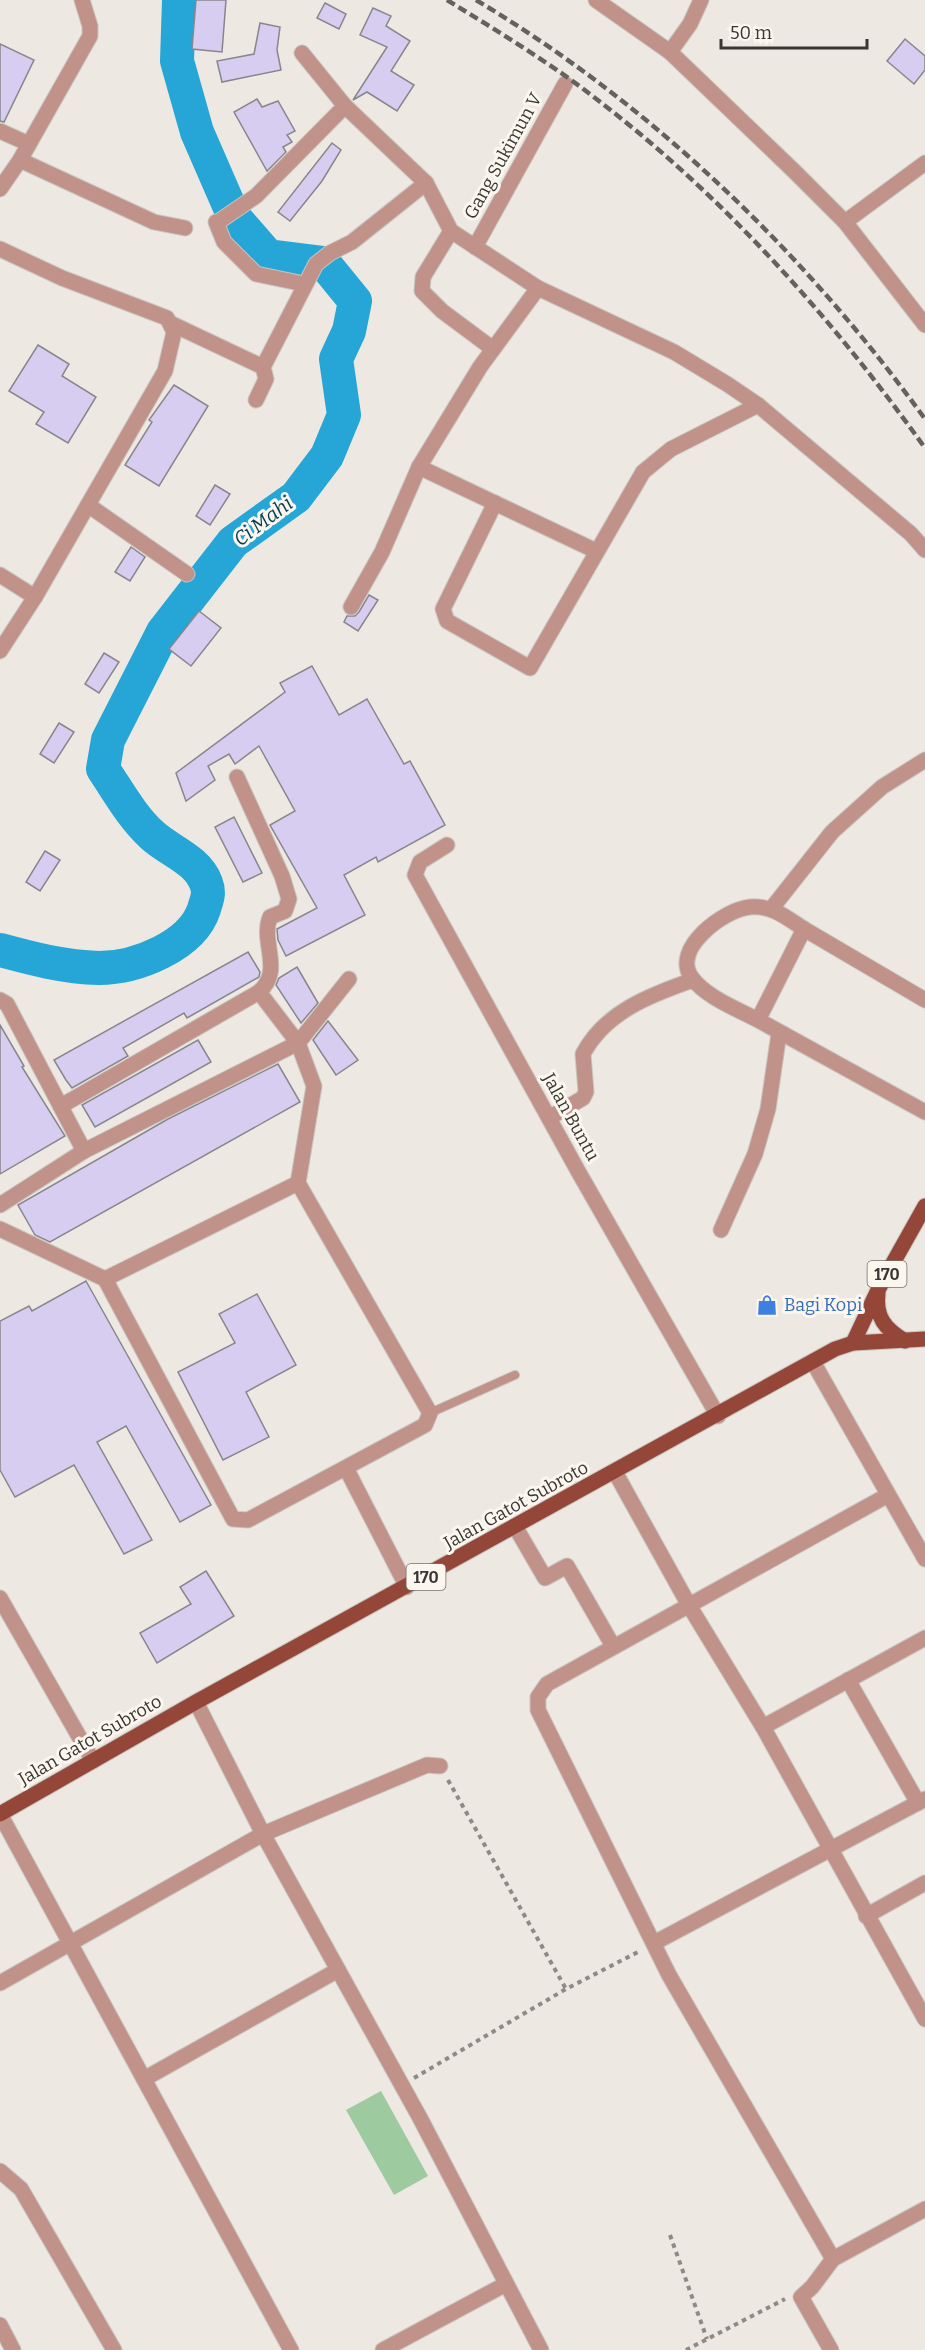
<svg xmlns="http://www.w3.org/2000/svg" width="925" height="2350" viewBox="0 0 925 2350" font-family="Bitter,serif">
	<rect width="100%" height="100%" fill="#ede9e2"/>
	<polygon fill="#9dcb9f" points="381,2091 428,2176 394,2195 346,2110"/>
	<g fill="none" stroke-linecap="round" stroke-linejoin="round">
		<path stroke="#26a5d7" stroke-width="34" d="M0,950C33,959 64,967 99,968C136,968 192,946 204,909C207,899 210,893 206,883C197,859 169,851 152,835C132,817 118,791 103,769L108,740L163,632L233,542L296,497L327,456L344,415L336,359L349,331L355,301L324,263L268,256L234,217L197,132L177,61L179,0"/>
	</g>
	<g fill="#d7cdf1" stroke="#88868d" stroke-width="1.5">
		<polygon points="196,0 226,0 222,52 192,49"/>
		<polygon points="325,3 346,14 339,29 317,18"/>
		<polygon points="373,8 391,16 386,26 410,41 391,71 414,85 397,111 367,92 353,100 387,47 360,35"/>
		<polygon points="260,23 280,27 277,50 281,70 222,82 217,61 254,54"/>
		<polygon points="905,39 925,56 925,70 914,84 887,61"/>
		<polygon points="0,44 34,60 4,122 0,121"/>
		<polygon points="257,99 262,107 278,101 295,131 287,135 292,142 283,147 286,152 267,171 234,112"/>
		<polygon points="332,143 341,150 322,181 290,221 278,212"/>
		<polygon points="38,345 69,364 62,376 96,397 68,443 36,424 44,412 9,391"/>
		<polygon points="174,385 208,406 159,486 125,465 152,422 149,420"/>
		<polygon points="215,485 230,494 210,525 196,516"/>
		<polygon points="131,547 145,557 130,581 115,572"/>
		<polygon points="369,595 378,600 358,631 344,622 347,616 355,616 359,612"/>
		<polygon points="199,611 221,628 191,666 169,649"/>
		<polygon points="104,653 119,662 99,693 85,684"/>
		<polygon points="312,666 339,715 367,699 404,764 410,761 445,825 378,862 376,857 344,875 365,915 286,956 278,940 277,929 317,908 270,825 295,811 259,746 235,764 229,754 208,766 215,780 186,801 176,773 285,692 280,683"/>
		<polygon points="59,723 74,732 54,763 40,754"/>
		<polygon points="234,817 262,873 243,882 215,827"/>
		<polygon points="45,851 60,860 40,891 26,882"/>
		<polygon points="248,952 260,972 259,977 187,1018 184,1013 123,1048 128,1056 72,1088 66,1080 54,1060"/>
		<polygon points="297,967 318,1003 301,1023 276,985 279,978"/>
		<polygon points="328,1021 358,1060 336,1075 313,1040"/>
		<polygon points="0,1025 24,1066 22,1067 65,1136 0,1174"/>
		<polygon points="198,1040 211,1062 95,1127 82,1105"/>
		<polygon points="278,1064 300,1102 50,1242 35,1235 18,1205 168,1119"/>
		<polygon points="86,1281 211,1505 180,1522 126,1426 97,1442 152,1540 124,1554 74,1465 15,1497 0,1470 0,1321 29,1306 32,1311"/>
		<polygon points="257,1294 296,1365 246,1392 269,1437 223,1460 178,1372 235,1343 219,1314"/>
		<polygon points="206,1571 234,1616 157,1663 140,1633 191,1604 180,1587"/>
	</g>
	<g fill="none" stroke-linecap="round" stroke-linejoin="round">
		<g stroke="#c9c5bf" stroke-width="10">
			<polyline id="service" points="430,1413 515,1375"/>
		</g>
		<g stroke="#c9c5bf" stroke-width="17">
			<g id="minor">
				<polyline points="596,0 670,52 795,172 845,222 925,325"/>
				<polyline points="670,52 690,24 701,0"/>
				<polyline points="302,53 345,106 426,183 451,231 538,288 674,352 727,384 758,405 911,534 925,550"/>
				<polyline points="0,131 29,144"/>
				<polyline points="20,160 154,222 185,228"/>
				<polyline points="0,189 20,160 90,36 90,26 82,0"/>
				<polyline points="221,220 256,196 345,106"/>
				<polyline points="216,222 224,242 256,274 304,284"/>
				<polyline points="845,222 925,163"/>
				<polyline points="451,231 423,277 422,291 442,311 493,349"/>
				<polyline points="475,247 565,84"/>
				<polyline points="0,249 62,278 167,318 174,332 165,371 35,597 0,651"/>
				<polyline points="172,324 263,367"/>
				<polyline points="263,367 316,264 330,253 352,242 426,183"/>
				<polyline points="256,400 266,379 263,367"/>
				<polyline points="419,467 596,551"/>
				<polyline points="495,503 443,609 447,621 530,668 643,472 671,449 758,405"/>
				<polyline points="88,505 187,574"/>
				<polyline points="0,575 35,597"/>
				<polyline points="351,607 382,552 419,467 480,367 538,288"/>
				<polyline points="447,845 420,862 415,875 578,1171 718,1416"/>
				<polyline points="772,908 832,832 882,787 925,760"/>
				<polyline points="804,929 925,1000"/>
				<polyline points="0,1000 7,1004 84,1151"/>
				<path d="M758,1020C737,1009 706,997 692,978C670,949 725,909 750,907C772,905 787,918 804,929L758,1020L925,1112"/>
				<polyline points="61,1106 259,992"/>
				<path d="M549,1118L583,1098L586,1092L583,1054C605,1012 650,995 693,980"/>
				<polyline points="0,1205 84,1151 298,1043 349,979"/>
				<path d="M0,1229L105,1279L233,1519L248,1520L425,1425L430,1413L298,1183L314,1086L298,1043L259,992C284,970 260,943 270,917L285,911L289,899L282,876L237,777"/>
				<polyline points="721,1230 755,1154 768,1109 779,1033"/>
				<polyline points="105,1279 298,1183"/>
				<polyline points="813,1362 925,1559"/>
				<polyline points="346,1468 407,1587"/>
				<polyline points="615,1472 690,1607 763,1727 925,2019"/>
				<polyline points="516,1528 545,1578 567,1566 613,1646"/>
				<polyline points="848,1680 918,1803"/>
				<polyline points="196,1702 263,1834 420,2118 541,2350"/>
				<polyline points="763,1727 925,1638"/>
				<polyline points="0,1814 291,2350"/>
				<polyline points="866,1916 925,1883"/>
				<polyline points="654,1943 925,1799"/>
				<polyline points="0,1983 263,1834 427,1765 440,1766"/>
				<polyline points="144,2079 338,1970"/>
				<polyline points="0,2171 21,2189 114,2350"/>
				<polyline points="833,2259 669,1975 538,1710 538,1697 547,1684 888,1495"/>
				<polyline points="0,2325 13,2350"/>
				<polyline points="383,2350 506,2284"/>
				<polyline points="831,2350 801,2297 812,2287 833,2259 925,2209"/>
			</g>
		</g>
		<g stroke="#c9c5bf" stroke-width="17">
			<polyline id="tertiary" points="0,1598 93,1761"/>
		</g>
		<g stroke="#c9c5bf" stroke-width="17">
			<g id="primary">
				<path d="M878,1293C875,1317 885,1329 905,1341"/>
				<polyline points="853,1343 879,1288 925,1206"/>
				<polyline points="0,1814 196,1702 835,1349 853,1343 925,1339"/>
			</g>
		</g>
		<g stroke="#8d8b86" stroke-width="4" stroke-dasharray="4.5 4.5" stroke-linecap="butt">
			<polyline points="448,1780 566,1989"/>
			<polyline points="414,2078 566,1989 640,1951"/>
			<polyline points="670,2235 707,2339"/>
			<polyline points="686,2350 785,2299"/>
		</g>
		<use href="#service" stroke="#c09289" stroke-width="8"/>
		<use href="#minor" stroke="#c09289" stroke-width="15"/>
		<use href="#tertiary" stroke="#c09289" stroke-width="15"/>
		<use href="#primary" stroke="#944639" stroke-width="15"/>
		<g stroke="#64625e" stroke-width="4.5" stroke-dasharray="9 4.5" stroke-linecap="butt">
			<path d="M447,0C499,32 552,64 599,101C726,199 832,318 925,448"/>
			<path d="M476,0C652,105 805,253 925,419"/>
		</g>
	</g>
	<defs>
		<g id="shop-bare" transform="scale(1.62)"><path d="M-5-2.5h2.3a2.7 3.5 0 0 1 5.4 0H5L5.5 6h-11ZM-1.5-2.5h3a1.5 2.3 0 0 0-3 0Z" fill="#3f7fe0" stroke="#fbf7ef" stroke-width="2.5" paint-order="stroke"/></g>
	</defs>
	<g fill-rule="evenodd">
		<use href="#shop-bare" x="767" y="1305"/>
	</g>
	<g text-anchor="middle" stroke-width="6" stroke-linejoin="round" paint-order="stroke">
		<g fill="#fbf7ef" stroke="#72716c" stroke-width="1.5">
			<rect x="867.5" y="1261" width="39" height="26" rx="4.5"/>
			<rect x="406.5" y="1564" width="39" height="26" rx="4.5"/>
		</g>
		<g font-size="16" font-weight="bold" fill="#383734">
			<text x="887" y="1280">170</text>
			<text x="426" y="1583">170</text>
		</g>
		<g font-size="18" fill="#383734" stroke="#fbf7ef">
			<text transform="translate(503 156) rotate(-61)" y="6">Gang Sukimun V</text>
			<text transform="translate(571 1117) rotate(61)" y="6">Jalan Buntu</text>
			<text transform="translate(516 1505) rotate(-29)" y="6">Jalan Gatot Subroto</text>
			<text transform="translate(90 1740) rotate(-30)" y="6">Jalan Gatot Subroto</text>
		</g>
		<g font-size="18" fill="#366cbe" stroke="#fbf7ef" text-anchor="start">
			<text x="784" y="1311">Bagi Kopi</text>
		</g>
		<g font-size="20" font-style="italic" fill="#083c51" stroke="#fbf7ef">
			<text transform="translate(263 521) rotate(-37)" y="7">Ci Mahi</text>
		</g>
	</g>
	<path d="M721 39v9h146v-9" fill="none" stroke="#383734" stroke-width="3"/>
	<text x="730" y="39" font-size="18" fill="#383734" stroke="#fbf7ef" stroke-width="4.5" paint-order="stroke">50 m</text>
</svg>
